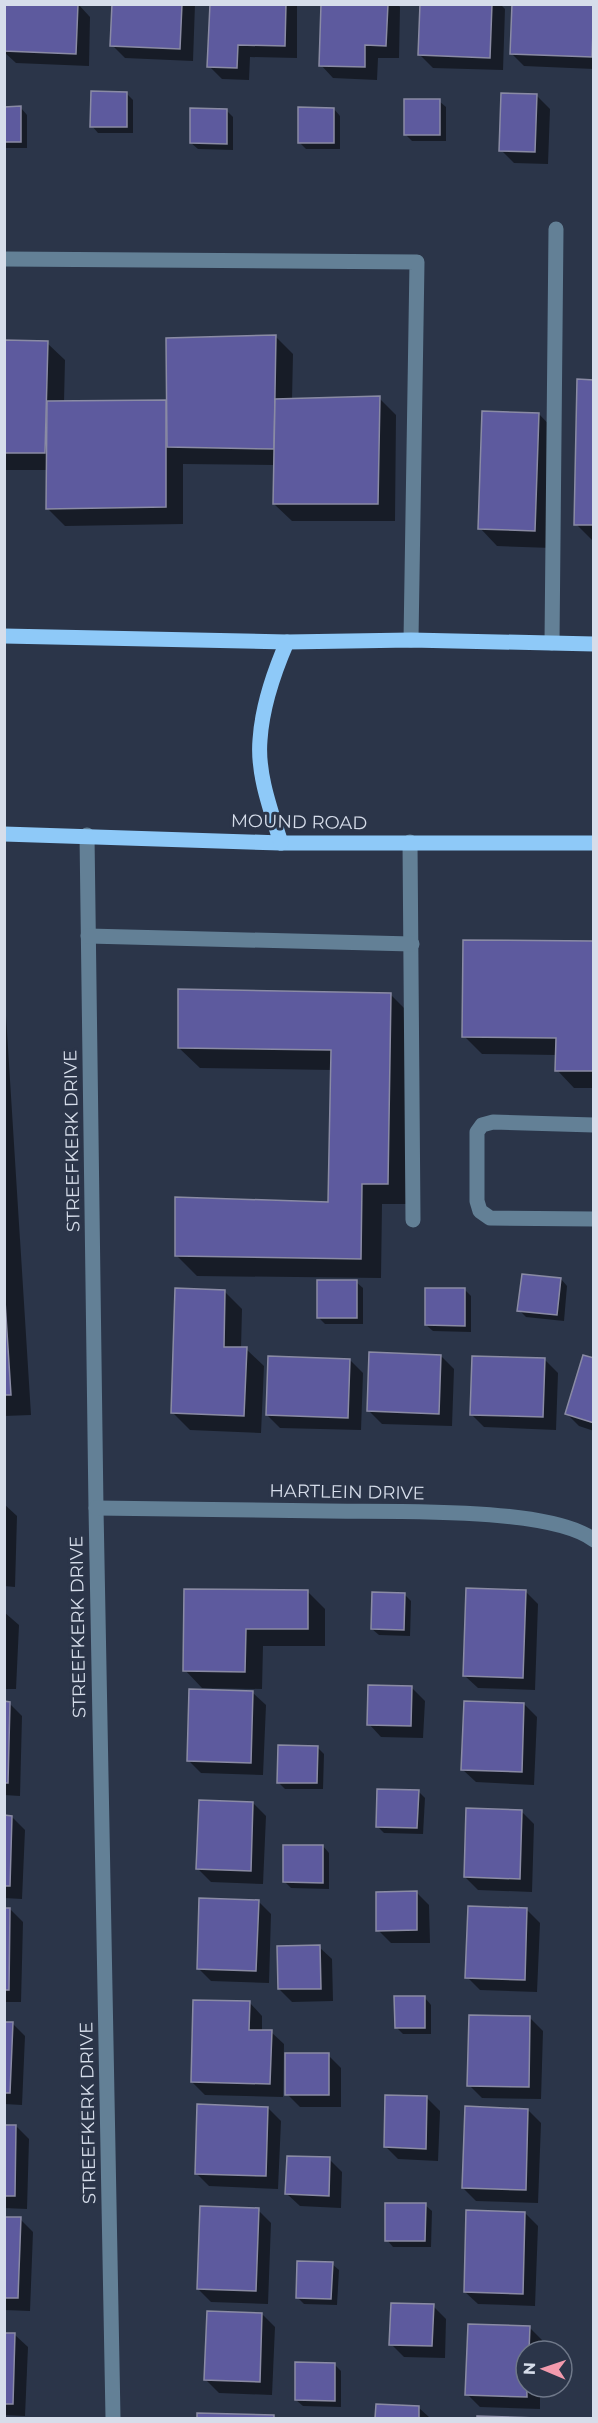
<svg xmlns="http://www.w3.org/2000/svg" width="598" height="2423" viewBox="0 0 598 2423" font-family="Montserrat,sans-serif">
	<rect width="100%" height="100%" fill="#2b3549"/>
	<g fill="#0007">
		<polygon points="4,4 78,4 90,17 89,66 16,63 4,52"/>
		<polygon points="113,4 195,4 193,61 125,58 112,45"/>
		<polygon points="211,4 297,4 297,58 250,57 249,80 222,79 209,66"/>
		<polygon points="323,4 398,4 400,7 399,58 378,58 377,80 333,78 321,65"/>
		<polygon points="422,4 500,4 505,9 503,70 433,68 420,55"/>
		<polygon points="594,4 594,69 524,66 511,53"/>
		<polygon points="126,93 133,100 133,133 98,133 92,126"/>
		<polygon points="537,96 550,109 548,164 514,163 501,150"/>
		<polygon points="439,101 446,107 446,141 412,141 405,134"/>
		<polygon points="4,108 21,108 27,115 27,148 4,148"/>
		<polygon points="334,109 340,116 340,149 306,149 299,142"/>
		<polygon points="226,110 233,117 233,150 198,149 191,143"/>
		<polygon points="276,337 293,354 292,400 379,398 396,415 395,521 292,521 274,504 275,465 183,464 183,524 65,526 47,508 48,470 4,470 4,342 47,343 65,360 64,402 168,401"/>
		<polygon points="594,381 594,542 576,524"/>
		<polygon points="539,414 556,432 552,548 497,546 480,528"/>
		<polygon points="594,943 594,1088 574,1088 557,1070 557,1055 482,1054 464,1036"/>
		<polygon points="4,984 31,1415 4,1416"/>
		<polygon points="390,994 411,1015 408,1204 382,1204 381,1278 197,1276 176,1255 329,1203 332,1070 200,1068 179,1048"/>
		<polygon points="561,1279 567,1286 564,1321 526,1317 519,1310"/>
		<polygon points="356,1282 363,1288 363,1324 325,1324 318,1317"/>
		<polygon points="464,1289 471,1296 471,1332 433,1331 426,1325"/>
		<polygon points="224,1291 242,1309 241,1349 246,1349 264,1366 261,1433 190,1430 173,1413"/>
		<polygon points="441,1356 454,1369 452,1426 382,1424 369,1411"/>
		<polygon points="350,1360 363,1373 361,1430 280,1428 267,1415"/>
		<polygon points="545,1360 558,1373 556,1430 484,1427 471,1414"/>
		<polygon points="566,1413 594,1424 594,1431 579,1426"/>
		<polygon points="4,1504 17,1516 15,1587 4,1586"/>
		<polygon points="186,1591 308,1592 325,1609 325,1646 263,1646 262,1689 202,1688 185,1670"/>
		<polygon points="525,1591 538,1604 535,1690 478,1688 465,1676"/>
		<polygon points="404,1594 411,1601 410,1636 379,1635 372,1629"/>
		<polygon points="4,1612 19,1625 16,1689 4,1689"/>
		<polygon points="412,1688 425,1701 423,1738 381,1737 369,1724"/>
		<polygon points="253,1693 266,1705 263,1775 201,1773 188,1760"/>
		<polygon points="4,1703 9,1703 22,1716 20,1796 4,1795"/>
		<polygon points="524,1704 537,1717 534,1785 476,1782 463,1770"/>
		<polygon points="317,1747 324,1754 323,1789 285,1789 279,1783"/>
		<polygon points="418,1791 425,1798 423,1834 384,1833 377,1826"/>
		<polygon points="253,1803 266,1816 263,1884 211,1882 198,1869"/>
		<polygon points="521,1811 534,1824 532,1892 478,1890 465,1877"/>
		<polygon points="4,1817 12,1817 25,1830 22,1899 4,1898"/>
		<polygon points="323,1846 329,1853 329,1889 291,1888 284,1881"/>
		<polygon points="416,1892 429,1905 430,1943 391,1943 378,1930"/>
		<polygon points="258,1901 271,1914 269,1983 211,1981 198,1968"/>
		<polygon points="4,1909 10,1909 23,1922 21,2002 4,2002"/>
		<polygon points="527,1910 540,1923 537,1992 480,1990 467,1977"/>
		<polygon points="319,1947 332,1959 333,2001 292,2002 279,1989"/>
		<polygon points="425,1998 431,2005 431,2034 403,2034 396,2027"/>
		<polygon points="250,2003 262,2016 262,2031 271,2032 284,2044 283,2097 205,2095 192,2082"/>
		<polygon points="530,2018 543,2031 541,2099 482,2098 469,2085"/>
		<polygon points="4,2023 12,2023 25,2036 22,2105 4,2104"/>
		<polygon points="328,2055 341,2068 341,2107 300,2107 287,2094"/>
		<polygon points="427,2098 440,2111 438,2161 398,2159 385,2146"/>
		<polygon points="268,2108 281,2121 278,2189 209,2186 196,2173"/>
		<polygon points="528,2110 541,2123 538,2203 476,2201 463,2188"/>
		<polygon points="4,2126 16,2126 29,2139 27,2209 4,2208"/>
		<polygon points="329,2159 342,2172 341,2208 300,2206 287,2194"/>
		<polygon points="425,2205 432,2211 431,2247 393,2247 387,2240"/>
		<polygon points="258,2210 271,2223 268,2304 211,2302 198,2289"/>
		<polygon points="525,2213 538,2226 535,2306 478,2304 465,2292"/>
		<polygon points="4,2218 20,2219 33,2232 30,2311 4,2310"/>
		<polygon points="332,2264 339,2270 337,2305 304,2304 297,2297"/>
		<polygon points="433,2306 446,2319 445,2358 404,2357 391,2344"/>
		<polygon points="262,2314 275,2327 272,2395 219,2393 206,2380"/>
		<polygon points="529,2327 542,2340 542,2351 526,2351 526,2387 540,2387 540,2409 480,2407 467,2394"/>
		<polygon points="4,2334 15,2335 28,2347 25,2416 4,2415"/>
		<polygon points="334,2364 341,2371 341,2407 303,2406 296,2400"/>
		<polygon points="377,2406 418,2407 430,2418 377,2418"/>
		<polygon points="198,2414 273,2417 275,2418 198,2418"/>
	</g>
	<g fill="#5d5a9e" stroke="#8a8ba4" stroke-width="1.5">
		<polygon points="4,4 78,4 76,54 4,51"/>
		<polygon points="112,4 182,4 180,49 110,46"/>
		<polygon points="210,4 286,4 285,46 238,45 237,68 207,67"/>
		<polygon points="321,4 388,4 386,46 365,45 365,67 319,66"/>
		<polygon points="420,4 492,4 490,58 418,55"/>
		<polygon points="512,4 594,4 592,57 510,54"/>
		<polygon points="91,91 127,92 127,127 90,127"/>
		<polygon points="501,93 537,94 535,152 499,151"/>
		<rect x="404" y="99" width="36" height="36"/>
		<polygon points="21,106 21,142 4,142 4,107"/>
		<polygon points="298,107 334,108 334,143 298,143"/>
		<polygon points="190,108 227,109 227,144 190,143"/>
		<polygon points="276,335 274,449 167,447 166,338"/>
		<polygon points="4,340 48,341 45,453 4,453"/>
		<polygon points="577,379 594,380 594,525 574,525"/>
		<polygon points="380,396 378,504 273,504 275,399"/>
		<polygon points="166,400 166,507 46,509 47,401"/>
		<polygon points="482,411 539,413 535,531 478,529"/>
		<polygon points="463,940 594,941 594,1071 555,1071 556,1038 462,1037"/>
		<polygon points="178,989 391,993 388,1184 362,1184 361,1259 175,1256 175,1197 328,1202 331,1050 178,1048"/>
		<polygon points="522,1274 561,1278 557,1315 517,1311"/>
		<rect x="317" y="1280" width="40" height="38"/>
		<polygon points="4,1285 11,1395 4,1395"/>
		<polygon points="175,1288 225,1290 224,1347 247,1347 244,1416 171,1413"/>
		<polygon points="425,1288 465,1288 465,1326 425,1325"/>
		<polygon points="369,1352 441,1355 439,1414 367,1411"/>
		<polygon points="583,1355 594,1358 594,1423 565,1414"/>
		<polygon points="268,1356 350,1359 348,1418 266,1415"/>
		<polygon points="472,1356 545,1358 543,1417 470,1415"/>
		<polygon points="466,1588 526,1590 523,1678 463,1676"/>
		<polygon points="184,1589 308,1590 308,1629 246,1629 245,1672 183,1671"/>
		<polygon points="372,1592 405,1593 404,1630 371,1629"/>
		<polygon points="368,1685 412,1686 411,1726 367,1725"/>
		<polygon points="189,1689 253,1691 251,1763 187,1761"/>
		<polygon points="4,1701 10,1702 8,1783 4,1783"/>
		<polygon points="464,1701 524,1703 522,1772 461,1770"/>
		<polygon points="278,1745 318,1746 317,1783 277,1783"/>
		<polygon points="377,1789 419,1790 417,1828 376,1827"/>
		<polygon points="199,1800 253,1802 251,1871 196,1869"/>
		<polygon points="466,1808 522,1810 520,1879 464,1877"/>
		<polygon points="4,1815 12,1816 10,1886 4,1886"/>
		<polygon points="283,1845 323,1845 323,1883 283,1882"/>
		<polygon points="417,1891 417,1930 376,1931 376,1892"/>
		<polygon points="199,1898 259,1900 256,1971 197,1969"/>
		<polygon points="468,1906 527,1908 525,1980 465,1978"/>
		<polygon points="4,1908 10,1908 9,1990 4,1990"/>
		<polygon points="320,1945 321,1989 278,1989 277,1946"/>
		<polygon points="394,1996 425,1996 425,2028 395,2028"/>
		<polygon points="193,2000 250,2001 249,2030 272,2030 270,2084 191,2082"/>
		<polygon points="469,2015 530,2016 529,2087 467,2086"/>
		<polygon points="4,2022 13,2022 10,2093 4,2093"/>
		<rect x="285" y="2053" width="44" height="42"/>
		<polygon points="385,2095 427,2096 426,2149 384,2147"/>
		<polygon points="197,2104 268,2107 266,2176 195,2174"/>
		<polygon points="465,2106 528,2109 526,2190 462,2188"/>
		<polygon points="4,2125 16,2125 15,2196 4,2196"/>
		<polygon points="287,2156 330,2157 329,2196 285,2194"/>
		<polygon points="385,2203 426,2203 425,2241 385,2241"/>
		<polygon points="200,2206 259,2208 256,2291 197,2289"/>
		<polygon points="466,2210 525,2212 523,2294 464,2292"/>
		<polygon points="4,2217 21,2217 18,2298 4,2298"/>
		<polygon points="297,2261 333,2262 331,2299 296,2298"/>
		<polygon points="391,2303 434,2304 432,2346 389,2345"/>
		<polygon points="207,2311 262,2313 260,2382 204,2380"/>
		<polygon points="468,2324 530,2326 529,2351 526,2351 527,2397 465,2395"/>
		<polygon points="4,2333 15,2333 13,2404 4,2404"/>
		<polygon points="295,2362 335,2363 335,2401 295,2400"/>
		<polygon points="376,2404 419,2406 419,2418 375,2418"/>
		<polygon points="197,2413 274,2415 274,2418 197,2418"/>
		<polygon points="477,2416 538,2418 477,2418"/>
	</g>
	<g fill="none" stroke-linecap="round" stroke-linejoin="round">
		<g stroke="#638096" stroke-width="15">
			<polyline points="4,259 417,262 411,640"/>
			<polyline points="552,643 556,229"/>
			<polyline points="87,835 96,1508 113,2418"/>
			<polyline points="410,842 413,1220"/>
			<polyline points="88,936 412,944"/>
			<polyline points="594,1125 493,1122 482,1125 477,1132 477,1201 480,1211 490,1218 594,1219"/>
			<path d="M96,1508C173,1509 251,1510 328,1511C387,1512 549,1506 594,1540"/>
		</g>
		<g stroke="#8ec9f8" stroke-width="15">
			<polyline points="4,636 287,642 411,640 594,644"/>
			<polyline points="4,834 281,843 594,843"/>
			<path d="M281,843C271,811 257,774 260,740C262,707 274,672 287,642"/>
		</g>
	</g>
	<g text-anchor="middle" stroke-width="6" stroke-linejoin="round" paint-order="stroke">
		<g font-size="18" fill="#d6ddea" stroke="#2b3549">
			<text transform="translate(299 822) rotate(1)" y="6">MOUND ROAD</text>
			<text transform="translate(72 1141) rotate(-91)" y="6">STREEFKERK DRIVE</text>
			<text transform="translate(347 1492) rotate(1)" y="6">HARTLEIN DRIVE</text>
			<text transform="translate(78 1627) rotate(-91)" y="6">STREEFKERK DRIVE</text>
			<text transform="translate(88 2113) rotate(-91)" y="6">STREEFKERK DRIVE</text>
		</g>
	</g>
	<rect width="598" height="2423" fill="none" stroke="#d6ddea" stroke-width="12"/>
	<g transform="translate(544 2369) rotate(272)"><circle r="28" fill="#2b3549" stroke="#6f7889" stroke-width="1.5"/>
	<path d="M0-4.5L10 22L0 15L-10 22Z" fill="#f29aad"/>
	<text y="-9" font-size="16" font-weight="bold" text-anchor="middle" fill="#d6ddea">N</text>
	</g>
</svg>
